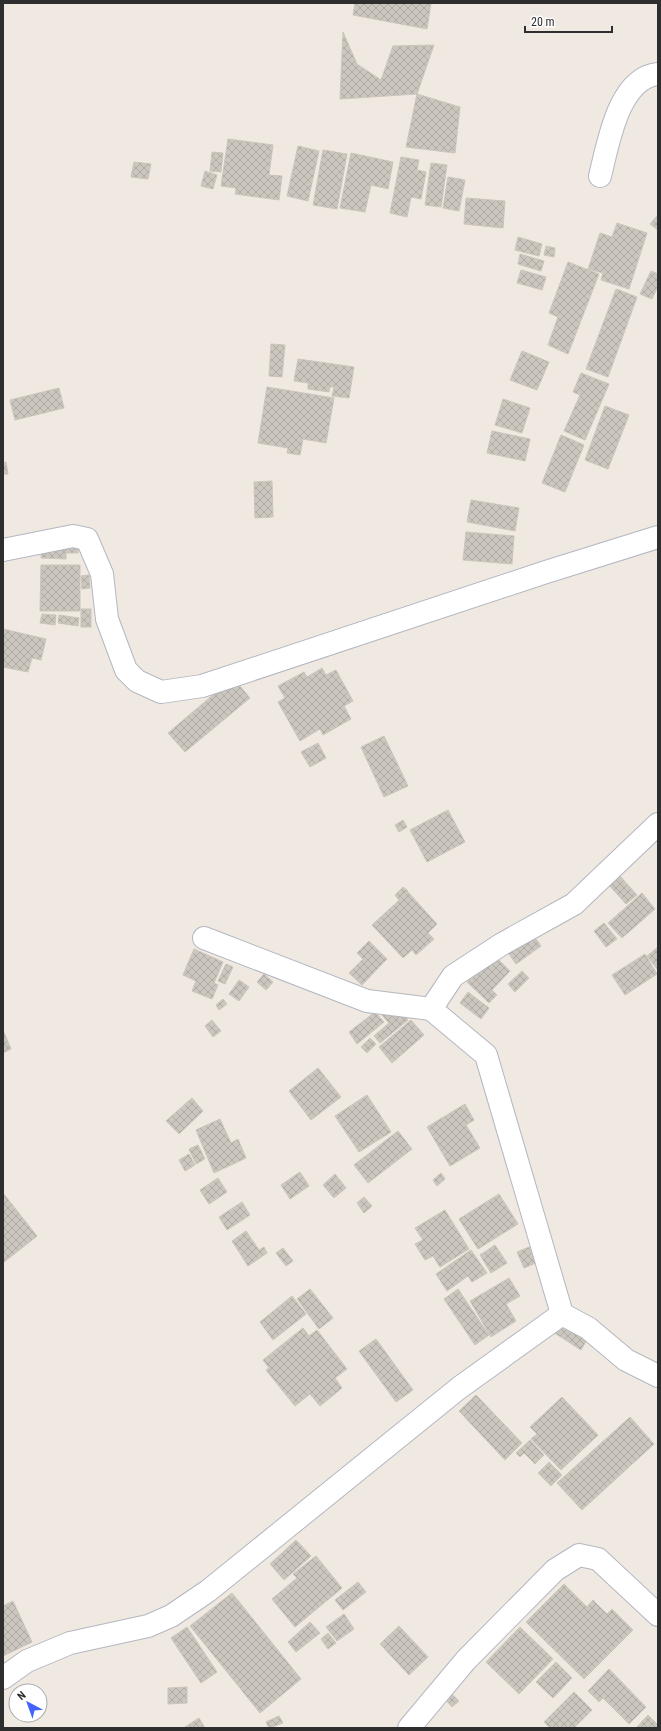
<svg xmlns="http://www.w3.org/2000/svg" width="661" height="1731" viewBox="0 0 661 1731" font-family="'Roboto Condensed',sans-serif">
	<defs>
		<pattern id="building-cross-hatch" width="8" height="8" patternUnits="userSpaceOnUse"><rect width="8" height="8" fill="#cbc7bf"/><path d="M0 0l8 8M0 8l8-8" fill="none" stroke="#afaba4"/></pattern>
	</defs>
	<rect width="100%" height="100%" fill="#efe9e1"/>
	<g fill="url(#building-cross-hatch)" stroke="#cbc5ba">
		<polygon points="355,3 431,3 427,29 353,15"/>
		<polygon points="343,32 357,64 381,80 393,46 434,45 417,94 340,99"/>
		<polygon points="417,94 460,107 455,153 406,147"/>
		<polygon points="228,139 273,145 269,175 282,176 279,200 235,194 236,188 221,186"/>
		<polygon points="298,146 319,151 308,201 287,196"/>
		<polygon points="323,150 347,154 337,209 313,205"/>
		<polygon points="212,152 223,153 221,172 210,171"/>
		<polygon points="351,153 393,162 388,189 371,185 365,212 340,208"/>
		<polygon points="401,157 419,160 417,170 426,172 421,199 411,197 407,217 390,213"/>
		<polygon points="134,162 151,164 148,179 131,177"/>
		<polygon points="431,163 447,165 441,207 425,205"/>
		<polygon points="205,171 217,175 213,189 201,186"/>
		<polygon points="448,177 465,180 459,211 443,208"/>
		<polygon points="466,198 505,201 503,228 464,224"/>
		<polygon points="658,215 658,230 650,224"/>
		<polygon points="617,223 647,233 629,289 601,280 603,273 588,269 600,233 612,237"/>
		<polygon points="518,237 542,244 539,256 515,250"/>
		<polygon points="546,246 555,248 554,257 544,255"/>
		<polygon points="520,254 544,261 541,271 518,264"/>
		<polygon points="568,262 599,274 568,354 548,345 558,317 549,313"/>
		<polygon points="521,270 546,277 542,290 517,283"/>
		<polygon points="651,271 658,274 658,286 652,299 640,294"/>
		<polygon points="616,289 637,297 608,377 586,369"/>
		<polygon points="271,344 285,345 282,377 269,376"/>
		<polygon points="522,351 549,362 537,390 510,380"/>
		<polygon points="298,359 354,367 349,398 332,396 334,387 330,387 329,392 308,389 308,383 294,381"/>
		<polygon points="581,373 609,384 585,440 564,431 580,395 573,392"/>
		<polygon points="267,387 334,398 326,443 303,439 300,455 287,453 288,448 258,443"/>
		<polygon points="59,388 64,408 15,420 10,400"/>
		<polygon points="503,399 530,408 522,433 495,425"/>
		<polygon points="605,406 629,415 608,469 585,460"/>
		<polygon points="492,431 530,439 525,461 487,453"/>
		<polygon points="561,435 584,445 565,492 542,483"/>
		<polygon points="6,462 8,474 3,474 3,463"/>
		<polygon points="272,481 273,517 255,518 254,482"/>
		<polygon points="471,500 519,508 515,531 467,522"/>
		<polygon points="466,532 514,536 512,564 463,560"/>
		<polygon points="42,543 78,543 78,553 66,553 66,559 41,558"/>
		<polygon points="41,565 80,565 80,611 40,611"/>
		<polygon points="89,575 90,588 82,589 81,576"/>
		<rect x="81" y="609" width="10" height="18"/>
		<polygon points="42,614 56,615 55,625 40,623"/>
		<polygon points="59,615 79,618 78,626 58,623"/>
		<polygon points="3,629 46,639 41,660 32,658 28,672 3,667"/>
		<polygon points="322,668 326,675 336,670 353,701 344,706 351,719 323,735 320,729 300,741 278,702 285,698 278,686 304,672 307,677"/>
		<polygon points="233,678 250,698 185,752 168,733"/>
		<polygon points="384,736 408,786 384,797 361,747"/>
		<polygon points="318,743 326,758 310,767 301,752"/>
		<polygon points="448,810 465,842 427,862 410,830"/>
		<polygon points="403,820 407,827 399,832 395,825"/>
		<polygon points="619,875 637,895 626,904 608,884"/>
		<polygon points="403,887 408,891 399,900 395,895"/>
		<polygon points="408,892 437,924 428,933 434,939 416,955 412,950 403,958 372,925"/>
		<polygon points="642,893 655,909 622,938 608,923"/>
		<polygon points="604,923 617,939 606,947 594,931"/>
		<polygon points="533,935 541,946 516,964 507,951"/>
		<polygon points="369,941 387,959 362,985 349,973 363,959 357,953"/>
		<polygon points="658,947 658,970 647,956"/>
		<polygon points="194,949 223,962 214,983 218,985 212,999 192,991 196,981 183,975"/>
		<polygon points="645,954 657,974 625,995 612,975"/>
		<polygon points="494,955 510,971 492,990 497,995 489,1003 467,982"/>
		<polygon points="226,964 233,967 225,984 218,981"/>
		<polygon points="522,971 529,978 515,992 508,984"/>
		<polygon points="264,974 273,982 266,990 257,982"/>
		<polygon points="239,980 249,987 239,1001 229,994"/>
		<polygon points="468,992 489,1008 481,1019 460,1003"/>
		<polygon points="223,999 227,1004 219,1010 216,1005"/>
		<polygon points="375,1012 384,1022 357,1044 349,1032"/>
		<polygon points="402,1012 408,1020 380,1043 374,1036 389,1023 380,1013"/>
		<polygon points="212,1020 221,1031 213,1037 205,1026"/>
		<polygon points="411,1020 424,1035 392,1063 379,1047"/>
		<polygon points="3,1030 11,1049 3,1053"/>
		<polygon points="370,1038 376,1044 367,1053 361,1047"/>
		<polygon points="318,1068 341,1097 311,1120 289,1091"/>
		<polygon points="367,1095 391,1132 359,1152 335,1116"/>
		<polygon points="192,1098 203,1111 179,1134 166,1121"/>
		<polygon points="465,1104 474,1120 466,1125 480,1148 450,1166 427,1127"/>
		<polygon points="220,1119 231,1143 238,1139 246,1158 214,1173 196,1130"/>
		<polygon points="398,1131 412,1149 368,1183 354,1165"/>
		<polygon points="198,1145 205,1159 196,1164 189,1149"/>
		<polygon points="189,1154 195,1165 185,1171 179,1160"/>
		<polygon points="300,1172 309,1186 290,1199 281,1185"/>
		<polygon points="441,1173 445,1179 437,1186 433,1180"/>
		<polygon points="335,1174 346,1188 334,1198 323,1185"/>
		<polygon points="218,1178 227,1192 209,1204 200,1190"/>
		<polygon points="3,1193 37,1236 3,1263"/>
		<polygon points="499,1194 518,1224 478,1249 459,1219"/>
		<polygon points="364,1197 372,1206 364,1213 357,1203"/>
		<polygon points="242,1202 250,1215 227,1230 219,1217"/>
		<polygon points="445,1210 469,1249 440,1267 433,1256 425,1260 415,1244 423,1240 415,1228"/>
		<polygon points="246,1231 259,1250 264,1247 267,1253 248,1266 232,1241"/>
		<polygon points="495,1245 507,1263 491,1273 480,1255"/>
		<polygon points="529,1247 536,1263 524,1268 517,1252"/>
		<polygon points="283,1248 293,1261 286,1266 276,1253"/>
		<polygon points="471,1250 487,1273 472,1282 468,1276 447,1291 436,1274"/>
		<polygon points="509,1278 520,1296 506,1304 516,1321 491,1337 470,1301"/>
		<polygon points="310,1289 333,1318 319,1329 297,1299"/>
		<polygon points="458,1289 489,1335 475,1345 444,1299"/>
		<polygon points="292,1296 306,1314 273,1340 260,1322"/>
		<polygon points="562,1319 589,1336 581,1350 553,1332"/>
		<polygon points="303,1328 309,1336 317,1330 347,1369 335,1378 342,1388 320,1406 310,1394 295,1406 266,1370 269,1368 263,1360"/>
		<polygon points="376,1339 413,1390 396,1402 359,1351"/>
		<polygon points="476,1395 522,1443 505,1460 459,1411"/>
		<polygon points="562,1397 598,1435 561,1470 531,1439 537,1434 530,1427"/>
		<polygon points="630,1417 654,1444 582,1510 557,1483"/>
		<polygon points="530,1440 544,1455 535,1464 524,1453 520,1457 516,1453"/>
		<polygon points="549,1462 562,1475 551,1486 538,1473"/>
		<polygon points="296,1540 311,1556 284,1580 270,1564"/>
		<polygon points="316,1556 342,1588 295,1627 272,1599 297,1578 293,1574"/>
		<polygon points="358,1582 366,1592 343,1610 335,1600"/>
		<polygon points="564,1584 587,1607 593,1600 607,1614 612,1609 633,1630 584,1679 526,1622"/>
		<polygon points="232,1593 301,1679 260,1713 190,1626"/>
		<polygon points="13,1601 32,1642 3,1656 3,1606"/>
		<polygon points="344,1614 354,1629 337,1641 326,1627"/>
		<polygon points="310,1622 320,1633 296,1652 288,1642"/>
		<polygon points="399,1626 428,1657 409,1675 380,1644"/>
		<polygon points="187,1627 217,1672 201,1683 171,1638"/>
		<polygon points="520,1627 553,1659 519,1694 486,1662"/>
		<polygon points="328,1633 336,1643 328,1649 321,1639"/>
		<polygon points="556,1662 572,1678 553,1698 536,1682"/>
		<polygon points="609,1669 646,1707 629,1724 603,1698 599,1702 588,1691"/>
		<polygon points="187,1687 187,1703 168,1704 168,1688"/>
		<polygon points="574,1692 592,1710 574,1728 550,1728 544,1722"/>
		<polygon points="452,1694 459,1701 452,1707 446,1700"/>
		<polygon points="648,1715 658,1725 658,1728 636,1728"/>
		<polygon points="279,1716 283,1723 269,1728 266,1722"/>
		<polygon points="199,1718 205,1728 186,1728 185,1727"/>
	</g>
	<g fill="none" stroke-linecap="round" stroke-linejoin="round">
		<g stroke="#b4b7c1" stroke-width="24">
			<g id="minor">
				<path d="M600,176C608,145 618,78 658,74"/>
				<polyline points="3,550 73,536 87,539 102,574 107,619 126,670 137,681 161,692 202,686 546,572 658,537"/>
				<polyline points="204,938 367,1001 431,1009 486,1055 562,1314"/>
				<polyline points="431,1009 453,976 502,944 574,904 658,824"/>
				<polyline points="3,1678 27,1661 70,1643 148,1626 171,1616 208,1591 459,1388 562,1314 588,1328 626,1360 658,1376"/>
				<polyline points="409,1728 466,1660 555,1570 579,1555 598,1559 658,1615"/>
			</g>
		</g>
		<use href="#minor" stroke="#fff" stroke-width="22"/>
	</g>
	<rect width="661" height="1731" fill="none" stroke="#2e2e2e" stroke-width="8"/>
	<g transform="translate(28 1703) rotate(319)"><circle r="19" fill="#ffffff" stroke="#ababab"/>
	<path d="M0-3L7 15L0 10L-7 15Z" fill="#4264fb"/>
	<text y="-6" font-size="11" font-weight="bold" text-anchor="middle" fill="#2e2e2e">N</text>
	</g>
	<path d="M525 26v6h87v-6" fill="none" stroke="#2e2e2e" stroke-width="2"/>
	<text x="531" y="26" font-size="12" fill="#2e2e2e" stroke="#ffffff" stroke-width="3" paint-order="stroke">20 m</text>
</svg>
